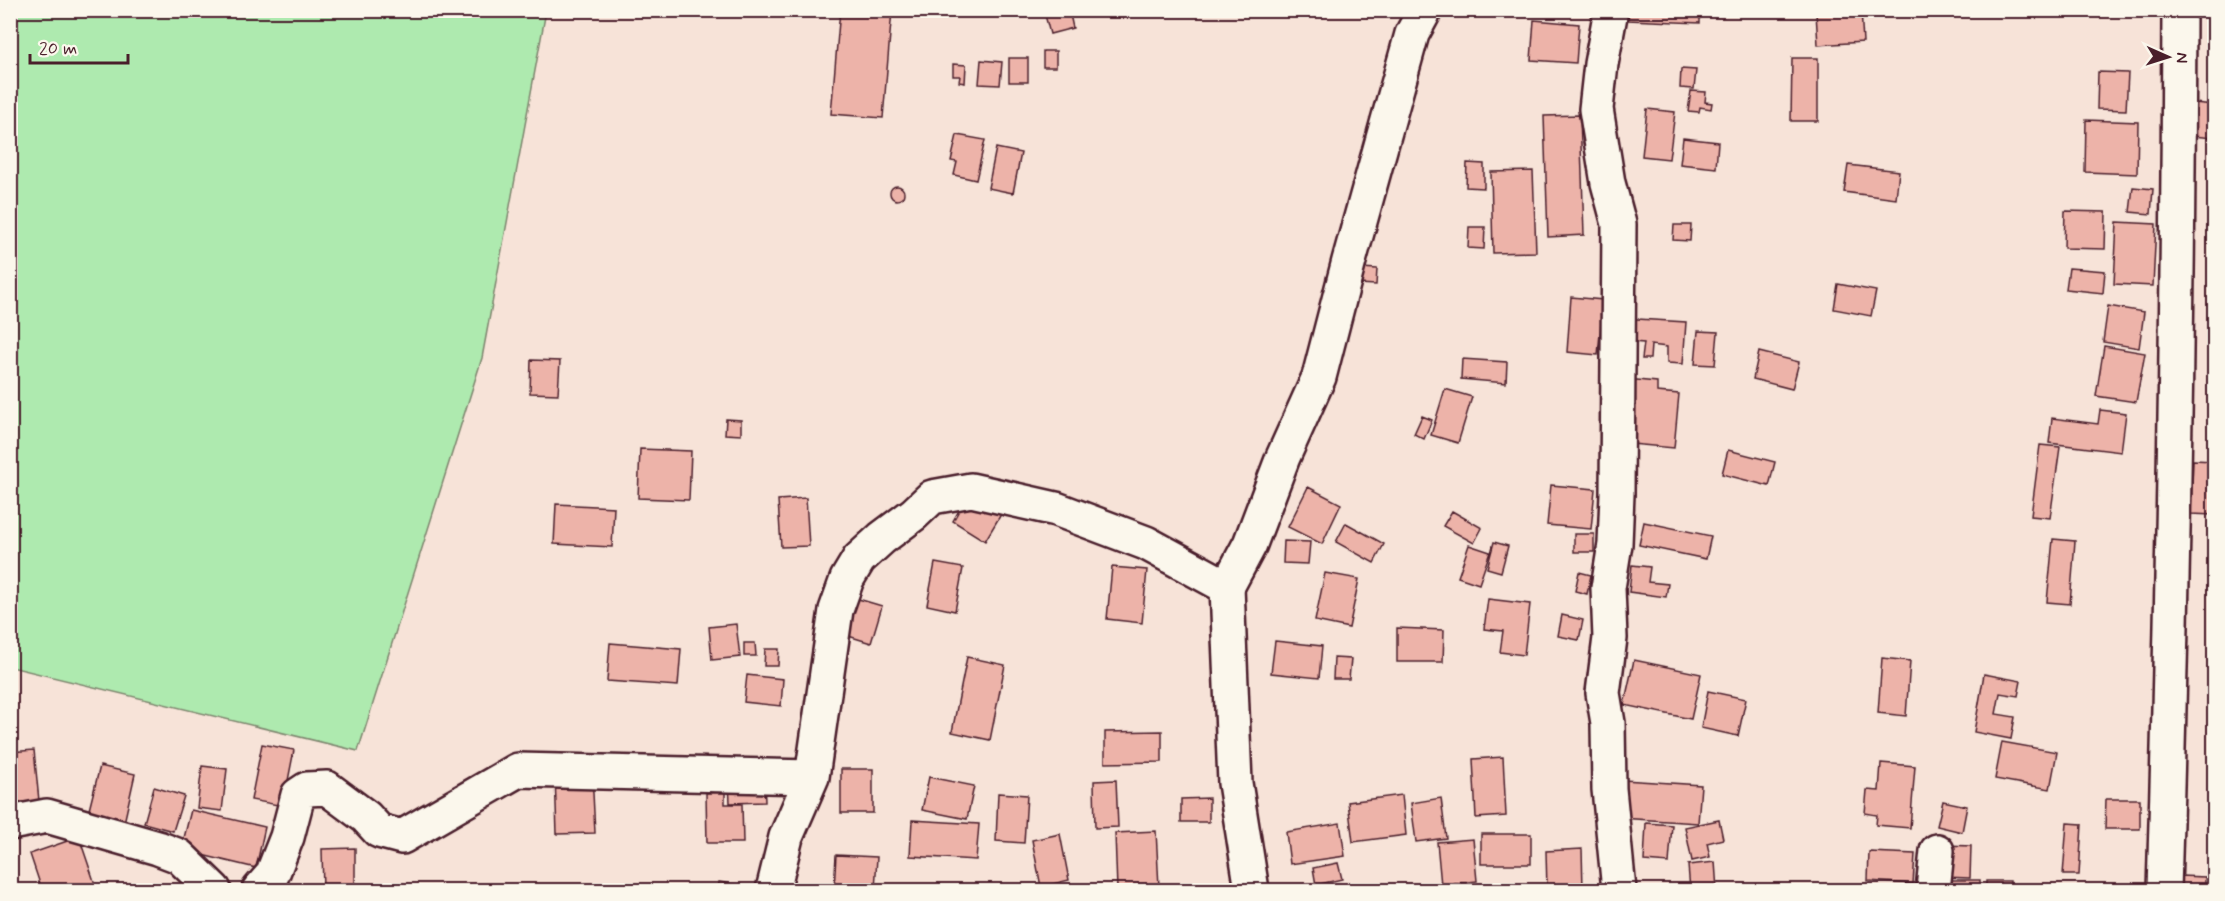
<svg xmlns="http://www.w3.org/2000/svg" width="2225" height="901" font-family="Mynerve,sans-serif">
<style>
.green{fill:#aeeaaf;stroke:#7c846d;stroke-width:1.5}
.building{fill:#edb3a9;stroke:#4a1f2b;stroke-width:1.5}
.lines{fill:none;stroke-linecap:round;stroke-linejoin:round}
.street-casing{stroke:#4a1f2b;stroke-width:38}
.street{stroke:#fbf7ec;stroke-width:33}
</style>
<rect width="100%" height="100%" fill="#f7e3d8"/>
<filter id="ink" filterUnits="userSpaceOnUse"><feTurbulence type="fractalNoise" baseFrequency=".0167" numOctaves="2"/><feDisplacementMap in="SourceGraphic" scale="12" xChannelSelector="R" yChannelSelector="G"/><feConvolveMatrix kernelMatrix="1 2 1 2 8 2 1 2 1" color-interpolation-filters="sRGB"/></filter>
<g filter="url(#ink)">
<path class="green" d="M11 10 546 11 482 358 358 751 11 667Z"/>
<path class="building" d="M840 10H892L883 118 831 114Z
M1069 10 1073 28 1050 34 1044 11Z
M1629 10H1700V23L1628 20Z
M1861 10 1863 42 1818 45 1816 13Z
M1534 20 1579 24 1576 63 1531 60Z
M1043 51H1056V67H1043Z
M1009 58H1028V82H1009Z
M1792 58H1818V121H1791Z
M981 60 1002 62 1000 85 979 84Z
M953 64 966 65 965 83 959 82 960 76H953Z
M1681 69 1696 70 1694 89 1680 88Z
M2098 72 2128 73 2126 110 2097 109Z
M1691 91 1706 92 1705 102 1712 103 1711 109 1700 107 1699 112 1688 111Z
M2184 102 2214 105V138L2181 135Z
M1647 109 1675 112 1669 159 1642 156Z
M1580 115 1584 235 1548 237 1544 116Z
M2086 120 2138 122 2137 174 2085 172Z
M957 135 985 140 976 180 954 175 957 162 951 161Z
M1683 138 1718 142 1716 168 1680 164Z
M996 148 1021 153 1013 193 988 188Z
M1467 163 1484 164V188L1466 187Z
M1848 165 1899 171 1896 199 1844 192Z
M1533 171 1536 252 1493 253 1491 172Z
M890 193a7 7 0 1 1 14 0a7 7 0 1 1-14 0Z
M2133 187 2153 189 2151 214 2130 212Z
M2065 211 2106 212 2105 249 2064 248Z
M2117 222 2156 224 2153 286 2114 284Z
M1674 225H1691L1690 241 1673 240Z
M1469 227H1485L1484 249 1468 248Z
M1361 268 1377 269 1376 285 1359 284Z
M2069 268 2105 271 2103 293 2066 289Z
M1838 284 1876 291 1871 316 1834 309Z
M1571 297 1603 300 1598 355 1567 352Z
M2108 306 2144 312 2139 348 2103 342Z
M1621 318 1686 322 1683 364 1667 363V347L1651 345 1650 359H1642L1644 343 1619 341Z
M1698 331 1718 332 1715 365 1695 364Z
M2104 346 2145 353 2136 402 2096 396Z
M1759 352 1799 362 1792 389 1753 379Z
M1462 359 1507 362 1506 383 1461 379Z
M531 360 560 361 558 394 530 393Z
M1626 379 1657 382V392L1679 394 1674 448 1621 443Z
M1445 389 1472 397 1458 443 1431 435Z
M2100 410 2126 413 2121 452 2049 443 2052 418 2098 424Z
M1422 416 1432 420 1424 439 1414 434Z
M726 419 741 420V435L725 434Z
M2040 445 2060 447 2050 518 2031 516Z
M640 449 691 451 689 500 638 498Z
M1728 450 1775 462 1769 486 1722 474Z
M2193 460 2214 461V515L2191 514Z
M1551 485 1595 489 1591 529 1547 525Z
M1308 487 1341 504 1322 544 1288 527Z
M970 491 1003 511 985 541 953 521Z
M806 498 809 546 781 547 778 500Z
M556 504 614 507 612 547 554 544Z
M1452 511 1482 528 1474 543 1443 526Z
M1644 522 1711 536 1706 559 1639 545Z
M1346 523 1384 544 1374 563 1336 542Z
M1574 534H1594V552H1574Z
M2053 539 2075 541 2070 604 2047 602Z
M1284 541 1310 542 1308 564 1283 563Z
M1494 542 1508 546 1501 572 1487 568Z
M1469 545 1490 552 1479 584 1458 577Z
M935 563 963 568 955 611 927 605Z
M1632 565 1650 567 1648 582 1668 584 1666 597 1629 592Z
M1112 567 1147 570 1142 623 1107 619Z
M1579 572 1591 575 1587 594 1575 591Z
M1325 573 1359 579 1349 628 1315 621Z
M855 598 882 606 871 643 845 635Z
M1488 599 1530 604 1524 655 1500 652 1503 631 1484 629Z
M1562 615 1583 620 1579 640 1558 636Z
M736 624 740 657 712 660 709 627Z
M1397 628 1444 630 1443 662H1397Z
M1275 641 1322 646 1319 678 1271 673Z
M610 643 681 649 678 686 607 681Z
M744 643H755L756 656H744Z
M765 649H779L778 666H764Z
M967 657 1005 665 990 740 952 732Z
M1334 658 1351 659 1349 679H1333Z
M1882 658 1910 661 1906 716 1878 713Z
M1634 660 1701 674 1691 719 1624 705Z
M1984 674 2021 681 2018 696 2000 693 1996 714 2015 717 2011 739 1974 732Z
M747 675 783 679 781 706 744 702Z
M1708 691 1746 699 1738 736 1701 728Z
M1162 731V762L1105 763V732Z
M2002 742 2057 752 2050 789 1995 779Z
M262 744 294 750 283 806 251 800Z
M34 750 39 801 10 803V752Z
M1503 757 1506 816 1476 818 1473 759Z
M1881 763 1915 766 1910 828 1876 825 1877 815 1865 813 1867 790 1879 791Z
M100 766 135 774 124 823 88 814Z
M202 766 227 769 222 811 197 808Z
M841 769H873V813H841Z
M592 773 595 833 557 834 555 774Z
M929 777 974 786 967 819 922 810Z
M764 779 765 802 730 803 729 780Z
M1116 780 1118 827 1095 828 1094 781Z
M1623 780 1701 785 1698 823 1620 818Z
M154 787 184 796 173 831 144 823Z
M725 792V804H742L743 843H707L706 793Z
M998 793 1027 795 1024 843 996 841Z
M1402 795 1406 835 1353 842 1348 802Z
M1209 798V822H1181V799Z
M1441 798 1446 838 1416 842 1411 803Z
M2106 799H2140V829H2105Z
M1943 801 1967 806 1962 832 1937 826Z
M191 810 265 827 256 868 181 850Z
M912 820 979 824 976 860 910 856Z
M1719 820 1723 839 1707 843 1710 857 1692 861 1685 827Z
M1340 823 1345 856 1290 864 1286 832Z
M1646 823 1672 825 1669 863 1644 861Z
M2067 823 2082 824 2079 875H2063Z
M1156 831 1159 887 1117 889 1115 833Z
M1060 834 1069 880 1041 887 1032 840Z
M1481 834H1531V864H1481Z
M79 837 97 890H42L30 854Z
M1473 839 1477 881 1441 885 1437 842Z
M1945 845 1971 846 1970 878 1943 877Z
M355 848V890H323L322 849Z
M1582 849 1583 890H1547L1546 851Z
M1869 852 1915 854 1913 884 1868 881Z
M836 855 877 857 875 890H834Z
M1715 862 1717 890H1690L1688 865Z
M1338 863 1342 879 1316 885 1313 868Z
M2180 876 2205 877V890H2180Z
M1937 880H1980V890H1937Z
M1986 881H2010V890H1986Z
M719 882 758 888 757 890H718Z
M1437 883 1438 890H1394L1393 888Z"/>
<g class="lines">
<g class="street-casing">
<path id="street" d="M1611 10 1601 64 1596 109 1608 183 1619 224 1617 494 1615 544 1608 588 1610 638 1603 693 1608 723 1609 789 1619 890
M10 823 47 816 158 848 179 856 214 890
M259 890 272 875 287 837 298 795 307 789 327 788 366 817 379 831 402 837 518 770 812 777
M773 890 786 837 812 777 836 610 847 579 859 559 882 538 914 514 932 497 971 490 1056 509 1146 543 1227 587
M1252 890 1235 783 1227 587 1250 544 1283 457 1319 377 1349 261 1412 34 1425 10
M1933 890 1937 851
M2164 890C2173 597 2178 304 2179 10"/>
</g>
<use href="#street" class="street"/>
</g>
</g>
<rect width="2225" height="901" fill="none" stroke="#fbf7ec" stroke-width="36"/>
<rect x="18" y="18" width="2189" height="865" fill="none" stroke="#4a1f2b" stroke-width="2" filter="url(#ink)"/>
<g transform="translate(2168 57) rotate(93)" stroke="#fbf7ec" stroke-width="4.5" paint-order="stroke">
<path d="M0-4.5L10 22L0 15L-10 22Z" fill="#4a1f2b"/>
<text y="-9" font-size="16" font-weight="bold" text-anchor="middle" fill="#4a1f2b">N</text>
</g>
<path d="M30 54v9h98v-9" fill="none" stroke="#4a1f2b" stroke-width="3"/>
<text x="39" y="54" font-size="18" fill="#4a1f2b" stroke="#fbf7ec" stroke-width="4.5" paint-order="stroke">20 m</text>
</svg>
